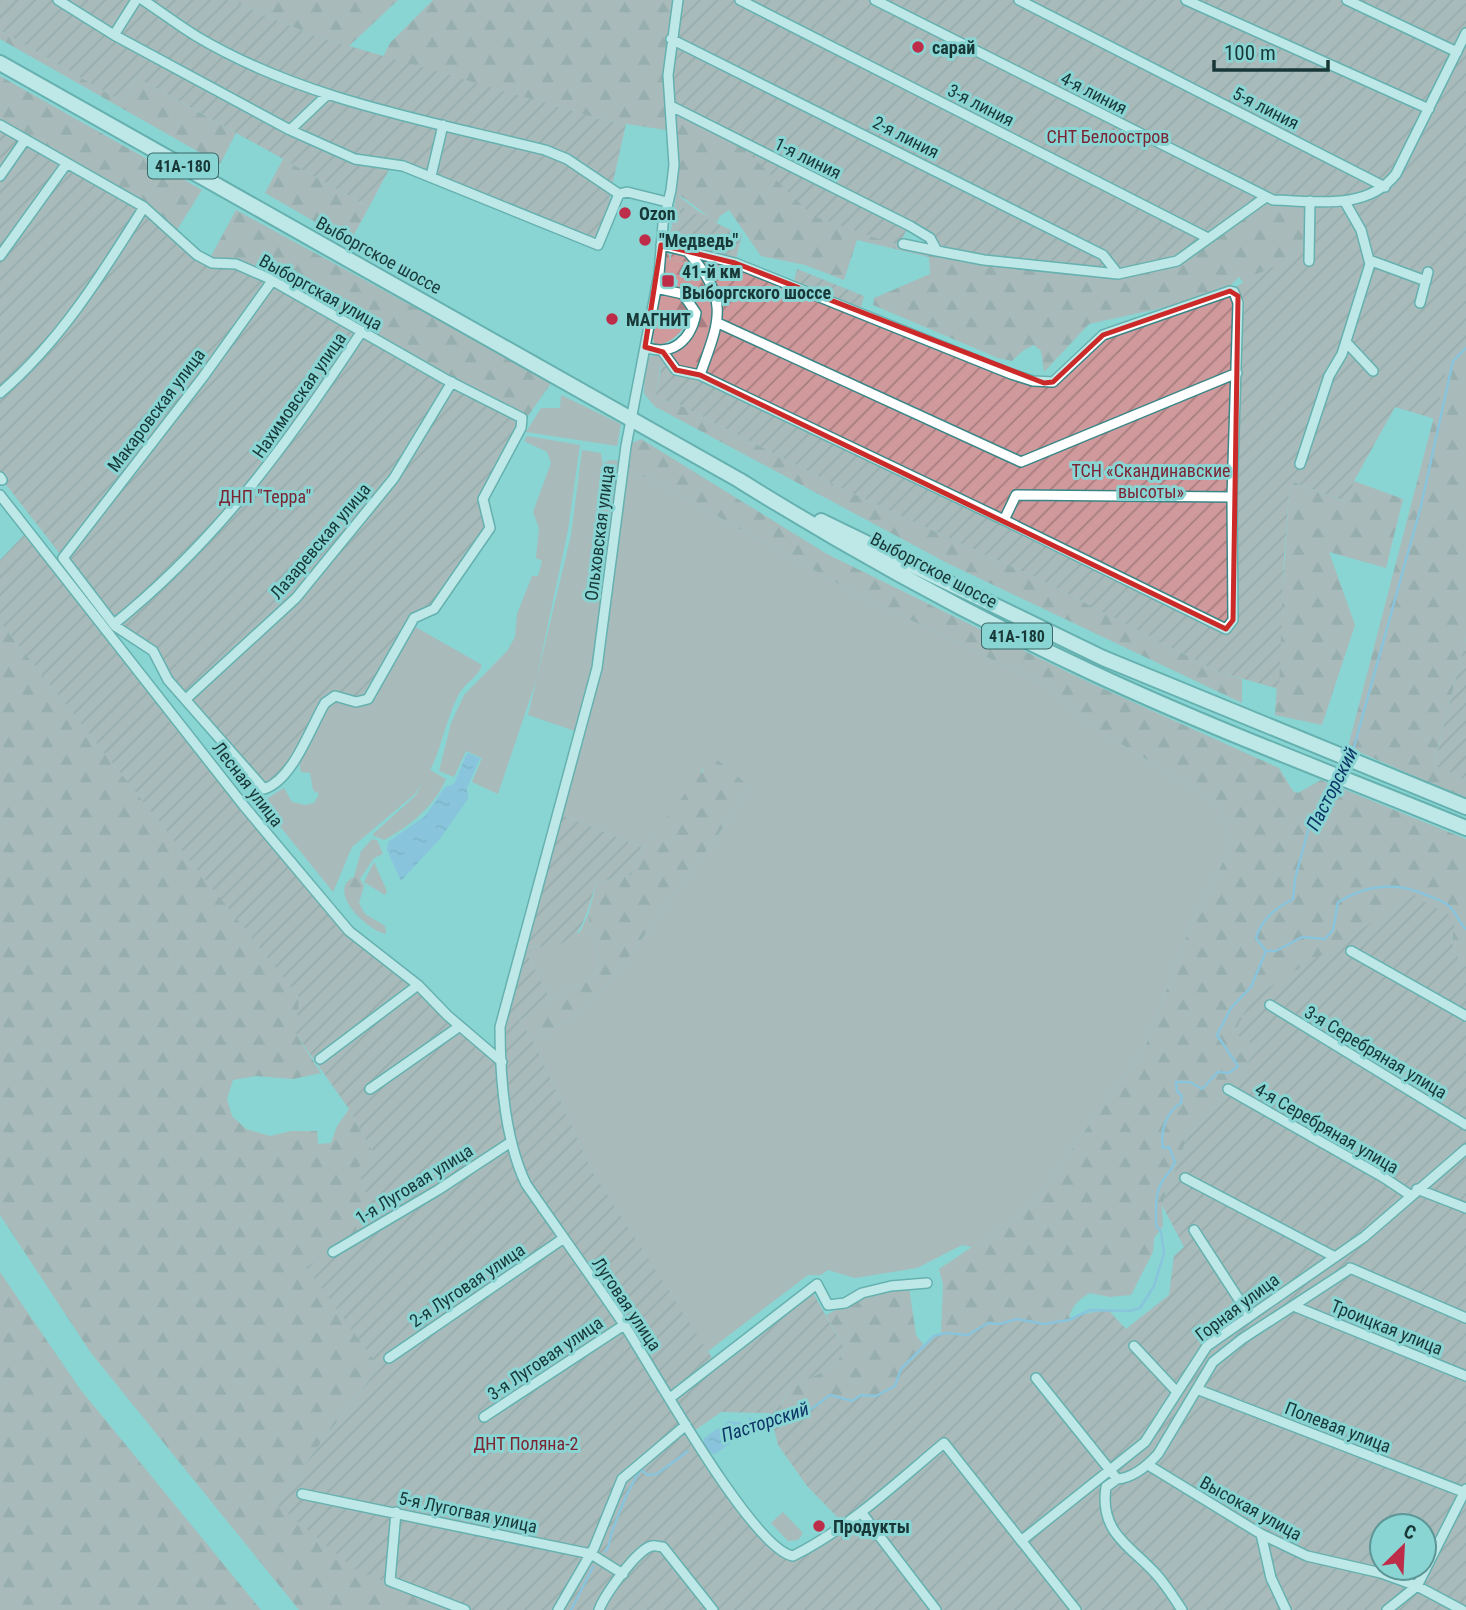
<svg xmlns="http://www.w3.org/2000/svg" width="1466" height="1610" font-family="'Roboto Condensed',sans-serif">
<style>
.green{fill:#d0999c}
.forest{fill:url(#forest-firs)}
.garden{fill:url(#garden-furrows);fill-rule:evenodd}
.water{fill:url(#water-ripples)}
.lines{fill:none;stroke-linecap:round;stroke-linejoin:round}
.stream{stroke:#87b0e5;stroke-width:2.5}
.street-casing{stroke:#398686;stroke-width:12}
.primary-casing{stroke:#398686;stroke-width:18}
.street{stroke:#fff;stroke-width:9}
.primary{stroke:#fff;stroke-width:14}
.marked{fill:none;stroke:#cc2929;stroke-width:5;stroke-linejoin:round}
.poi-dot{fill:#bd2d49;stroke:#89d5d4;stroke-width:2.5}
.labels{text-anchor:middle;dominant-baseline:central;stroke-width:6;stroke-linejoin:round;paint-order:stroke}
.shield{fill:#89d5d4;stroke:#3a6767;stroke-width:2}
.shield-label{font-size:16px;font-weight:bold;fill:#183838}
.poi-label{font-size:18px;font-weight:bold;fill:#183838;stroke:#89d5d4;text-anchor:start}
.street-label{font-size:18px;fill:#183838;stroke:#89d5d4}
.park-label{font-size:18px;fill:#7b2533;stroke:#89d5d4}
.water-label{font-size:19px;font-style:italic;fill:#0d3666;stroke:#89d5d4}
</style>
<defs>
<pattern id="forest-firs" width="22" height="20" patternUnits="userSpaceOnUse" patternTransform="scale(1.75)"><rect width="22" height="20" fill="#d0999c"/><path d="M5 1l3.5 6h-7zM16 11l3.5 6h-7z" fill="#a87e80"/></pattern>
<pattern id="garden-furrows" width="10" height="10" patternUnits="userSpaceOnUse" patternTransform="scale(1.75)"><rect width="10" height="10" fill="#d0999c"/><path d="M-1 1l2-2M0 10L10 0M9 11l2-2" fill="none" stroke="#a87e80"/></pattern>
<pattern id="water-ripples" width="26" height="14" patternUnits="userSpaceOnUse" patternTransform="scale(1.75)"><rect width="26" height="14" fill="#87b0e5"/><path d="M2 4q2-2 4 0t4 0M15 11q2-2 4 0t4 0" fill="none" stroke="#6d90bb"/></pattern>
</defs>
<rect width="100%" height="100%" fill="#89d5d4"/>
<path class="green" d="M676 194 698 211 714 219 716 224 681 207 675 239H670Z
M668 354 669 362 660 368 654 406 644 393 645 361 648 357Z
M561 395 621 424 617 446 526 432 541 408H560Z
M527 436 580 445 568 530 536 681 498 794 472 782 482 758 466 751 454 777 439 771 451 723 464 695 507 651 515 637 517 614 532 576H538L542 561 536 558 539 528 533 512 551 463 547 452 524 441Z
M582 450 601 453 607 486 623 471 651 479 855 593 1049 687 1090 725 1221 805 1230 848 1190 927 1146 1045 1029 1209 972 1247 962 1245 917 1268 855 1278 828 1270 821 1275H808L707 1352 592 1171 533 1040 574 1016 611 981 720 832 749 786 738 778 702 769 699 779 643 848 557 813 578 732 528 715 571 535Z
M412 625 482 665C478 678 463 684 458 696 446 719 441 750 430 770L446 779C435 806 409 827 384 840L372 835 416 795 422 783 415 794 352 847 333 892 266 809 268 798 284 788 292 802 305 805 314 803 319 794 313 790 310 773 301 772 299 760 325 703Z
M374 862 387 891 385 895 364 882Z
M588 915 600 962 591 980 550 999 525 950 528 946 538 947 580 932Z
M783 1512 803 1533 798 1540 788 1541 771 1523Z"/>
<path class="forest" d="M228 0H398L349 46 315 36Z
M433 0H678L733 138 890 243 929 250 1265 198 1309 201V229L1291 260 1243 282 1239 277 1229 287 1194 301 1089 324 1044 372 1041 351 1034 345 1024 350 1012 361 998 358 873 305 874 298 930 274 929 257 857 240 844 280 805 265 761 256 729 210 720 216 716 224 714 219C699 212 688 197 672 193L673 131 606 121 383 57 390 43Z
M0 30 122 102 136 77 236 133 220 164 0 39Z
M0 76 202 190 175 233 0 125Z
M283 159 369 207 350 242 265 193Z
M236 210 552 382 523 423 210 258Z
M664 252 669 254 670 262 695 261 719 303 700 374 676 370 668 354 678 349 699 313 677 290 678 280 668 277 664 287 661 285Z
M660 292 682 295 690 311C686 330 674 342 655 346L653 338Z
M1466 343V638L1434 764 1466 780V799L1348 747 1449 359Z
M655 398 676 403 847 491 1039 579 1219 672 1242 679V703L947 563 654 406Z
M641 439 827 554 1082 679 1279 768 1293 791 1298 793 1321 780 1466 839V967C1451 952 1449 939 1457 919L1258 1047 1236 1081 1187 1138 1162 1205 1163 1226 1154 1238 1153 1252 1131 1295 1110 1297 1090 1293C1078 1300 1071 1306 1069 1320L1044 1324 1017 1319 1000 1324 988 1323 968 1335 941 1333 943 1284 939 1269 1029 1209 1146 1045 1190 927 1230 848 1221 805 1090 725 1049 687 855 593 651 479 623 471 620 493 607 495 604 491 608 484 604 463 609 460 624 461 626 446Z
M1354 481 1403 499 1386 568 1329 552 1355 625 1322 725 1275 715 1289 493 1294 482 1346 502Z
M0 622 300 997 296 1034 321 1073 293 1079 256 1076 233 1080 227 1099 232 1116 246 1129 270 1136 291 1131H317L318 1144 331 1143 337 1126 349 1109 376 1157 378 1225 307 1267 379 1367 275 1503 390 1581 465 1610H299L91 1353 0 1215Z
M712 759 719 761 749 786 720 832 611 981 574 1016 533 1040 519 1021 550 999 591 980 600 962 588 915 597 882 631 875 643 848Z
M372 839 377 840 383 854 374 858 360 879 364 886 359 903 365 914 385 926 386 934C368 931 325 891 354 877L361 851Z
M0 1272 80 1389 261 1610H0Z
M909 1287 916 1335 923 1344 895 1386 876 1396H860L852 1401 830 1395 810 1410 784 1416 781 1405 791 1387 833 1367 845 1350 826 1315 866 1295Z"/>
<path class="garden" d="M0 0H228L315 36 606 121 626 124 610 195 609 219 598 245 392 164 369 207 136 77 122 102 0 30Z
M678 0H1466V343L1449 359 1435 419 1395 407 1354 481 1347 502 1294 482 1289 493 1284 559 1279 689 1219 672 1039 579 847 491 676 403 655 398 661 368 669 362 676 370 700 373 719 303 695 261 670 262 681 207 742 235 735 263 793 286 797 269 864 296 860 311 1011 374 1053 382 1103 335 1230 291 1254 275 1291 260 1309 229V201L1265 198 1177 261 1117 274 945 253 930 238 909 226 899 244 890 243 813 216 733 138 672 108 668 75Z
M0 125 139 204 207 258 236 264 522 418 483 499 490 528 434 609 416 616 368 699 342 698 325 703 296 759 264 789 187 700 158 659 117 627 0 477Z
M28 531 331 911 481 1044 501 1049 500 1030 557 813 643 848 631 875 597 882C581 925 584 951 527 946L525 950 550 999 519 1021 533 1040 592 1171 716 1364 812 1291 845 1350 833 1367 791 1387 781 1404 784 1416 810 1410 830 1395 852 1401 860 1396H876L895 1386C896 1371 928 1335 943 1333 951 1332 961 1337 969 1334 976 1332 981 1325 988 1323 996 1322 1006 1321 1015 1320 1025 1319 1036 1325 1046 1324 1069 1321 1086 1310 1109 1311L1126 1329 1169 1295 1174 1256 1184 1247 1162 1205 1187 1138 1236 1081 1258 1047 1234 1033 1252 998 1414 896 1457 919C1449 939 1451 952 1466 967V1610H465L359 1572 275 1503 379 1367 306 1267 378 1225 357 1168 376 1157 349 1109 296 1034 299 997 0 622V560ZM721 1412 770 1413 778 1445 807 1486 843 1523 793 1556 754 1522 691 1433ZM1382 1526H1424V1568H1382Z
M1466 638V780L1434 765Z"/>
<path class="water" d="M467 753 480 758 467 788 468 799 439 840 401 881 387 850 388 842 425 816 445 787 454 784Z
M749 1417 760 1423 715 1454 709 1453 703 1444 704 1438 729 1421 748 1423Z"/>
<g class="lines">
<path class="stream" d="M1352 754 1421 506 1453 361 1466 348
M1266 951H1276L1302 937 1325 939 1333 930 1338 902C1366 885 1396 881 1426 895 1434 898 1445 901 1450 907 1457 914 1459 923 1466 929
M758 1423 810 1410 830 1395 852 1401 861 1395 876 1396 895 1386 901 1369 934 1336 946 1333 968 1335 988 1323 1000 1324 1017 1319 1044 1324 1069 1320 1090 1310 1130 1311 1140 1308 1154 1286 1164 1253 1161 1232 1156 1225C1156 1212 1155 1197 1160 1186 1163 1177 1171 1172 1175 1162L1169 1147 1163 1148C1160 1131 1166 1112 1181 1103L1182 1096 1177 1091 1176 1082H1190L1202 1089 1218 1072 1229 1073 1238 1066 1217 1035 1231 1008 1251 987 1266 951 1256 938C1262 918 1276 908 1293 899L1295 879 1310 823 1338 781
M605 1552C611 1545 609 1540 612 1532 619 1512 629 1486 641 1470L648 1475 657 1474 688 1451
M571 1610 593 1567"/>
<g class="street-casing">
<path id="street" d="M58 0 114 35 290 130 355 159 403 166 598 245 619 194
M143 0C161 12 178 25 196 36 301 99 428 121 545 150L567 159 619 194 627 192 667 202
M678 0 668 75 674 165 671 190 663 224 659 274 626 446 597 668 500 1027C500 1078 504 1138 526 1184 558 1230 591 1276 623 1323 651 1365 752 1549 793 1556 849 1528 896 1483 944 1443L1076 1610
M740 0 1208 238
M875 0 1273 200C1315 201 1367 211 1396 174L1466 33
M1019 0 1385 187
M1186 0 1429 109
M1347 0 1457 52
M114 35 136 0
M671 39 1103 255 1118 274
M671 106 910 226 930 238 937 251 984 260 1118 274 1177 261 1266 197
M0 125 144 207 197 255 212 263 236 264 268 278 445 379 522 418 521 428 483 499 490 528 434 609 414 618 368 699 356 702 335 696 325 703C310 728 293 780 264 789L168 680 153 651 115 626 63 558 203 377 272 281
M290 130 328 94
M0 176 25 140
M431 176 443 125
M903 244 937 251
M661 245 735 263 1011 374 1033 381 1053 382 1103 335 1230 291 1234 292 1238 303 1232 497 1233 620 1226 629 1004 520 700 375 676 370 663 352
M688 252C731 301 719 321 700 375
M0 256 67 163
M1369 260 1426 281
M1309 261 1310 201
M1420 303 1428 272
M718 323 1021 462 1237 373
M1346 342 1373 371
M645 347C673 357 691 340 696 313L683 294 656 288
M0 393C60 342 102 274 144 207
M1300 464 1329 376 1342 354 1370 264 1361 230 1345 202
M0 477 2 480
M0 495 244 806 349 931 418 985 447 1015 502 1062
M1004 520 1016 495 1232 497
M114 624C218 540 289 442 362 331
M186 699 296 598 394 478 452 382
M1351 951 1466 1016
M1270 1005 1466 1125
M320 1059 418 985
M370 1089 460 1026
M1228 1089 1383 1177 1410 1195
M1185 1178 1335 1257
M1417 1189 1466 1208
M1194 1230 1249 1315
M333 1252 438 1190 511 1142
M1350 1268 1466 1318
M1296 1307 1466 1376
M1134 1346 1177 1392
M389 1358 564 1238
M1036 1378 1117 1479C1133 1478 1148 1465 1158 1454L1213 1362 1242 1339 1348 1270
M1199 1390 1466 1493
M670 1398 817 1284 828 1305 845 1303 862 1293 891 1286 927 1283
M484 1417 624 1325
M1148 1465 1261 1534 1307 1556 1381 1573 1417 1586 1462 1610
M1117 1479 1106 1487C1099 1533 1131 1546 1156 1574 1166 1585 1174 1598 1182 1610
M302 1494 591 1554 623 1574
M396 1512 390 1581 465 1610
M861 1512 936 1610
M1261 1534 1271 1578 1286 1610
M1021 1541 1145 1442 1207 1346 1364 1237 1466 1149
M558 1610 594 1548 622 1479 686 1425
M599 1610C604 1596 637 1549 652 1546 654 1545 660 1547 663 1547L713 1610
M1387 1610 1417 1586 1466 1489"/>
</g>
<g class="primary-casing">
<path id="primary" d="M0 63 739 480C853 551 971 616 1093 673 1215 730 1342 777 1466 828
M821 521 1103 658 1466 807"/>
</g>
<use href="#street" class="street"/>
<use href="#primary" class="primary"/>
</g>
<path d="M0 0H1466V1610H0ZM661 245 735 263 1044 383 1053 382 1103 335 1230 291 1238 296 1233 620 1226 629 700 375 676 370 663 352 645 347Z" fill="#89d5d4" fill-opacity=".55" fill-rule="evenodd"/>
<path class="marked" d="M661 245 735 263 1044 383 1053 382 1103 335 1230 291 1238 296 1233 620 1226 629 700 375 676 370 663 352 645 347Z"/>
<g class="poi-dot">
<circle cx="918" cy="47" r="7"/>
<circle cx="625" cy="213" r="7"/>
<circle cx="645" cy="240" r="7"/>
<rect x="661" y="274" width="14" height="14" rx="3.5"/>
<circle cx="612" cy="319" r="7"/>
<circle cx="819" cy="1526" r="7"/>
</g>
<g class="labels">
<g class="shield">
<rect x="148" y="153.5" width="70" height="25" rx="5"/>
<rect x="982" y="623.5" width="70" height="25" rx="5"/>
</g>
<g class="shield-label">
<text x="183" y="166">41А-180</text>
<text x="1017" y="636">41А-180</text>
</g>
<g class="poi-label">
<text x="932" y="47">сарай</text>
<text x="639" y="213">Ozon</text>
<text x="659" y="240">"Медведь"</text>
<text x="682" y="271">41-й км<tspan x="682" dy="21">Выборгского шоссе</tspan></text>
<text x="626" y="319">МАГНИТ</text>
<text x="833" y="1526">Продукты</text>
</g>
<g class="street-label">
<text transform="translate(1094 93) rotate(27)">4-я линия</text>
<text transform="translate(981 105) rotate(27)">3-я линия</text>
<text transform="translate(1266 108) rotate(27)">5-я линия</text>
<text transform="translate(906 137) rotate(27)">2-я линия</text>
<text transform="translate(808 158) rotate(26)">1-я линия</text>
<text transform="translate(379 255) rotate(29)">Выборгское шоссе</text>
<text transform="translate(321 292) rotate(29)">Выборгская улица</text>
<text transform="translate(299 395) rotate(-55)">Нахимовская улица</text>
<text transform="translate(156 410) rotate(-53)">Макаровская улица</text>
<text transform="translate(599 533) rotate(-83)">Ольховская улица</text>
<text transform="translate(320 541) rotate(-50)">Лазаревская улица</text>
<text transform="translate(934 570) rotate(28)">Выборгское шоссе</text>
<text transform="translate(248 784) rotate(52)">Лесная улица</text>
<text transform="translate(1376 1052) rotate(31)">3-я Серебряная улица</text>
<text transform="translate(1327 1128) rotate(30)">4-я Серебряная улица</text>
<text transform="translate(414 1184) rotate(-32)">1-я Луговая улица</text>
<text transform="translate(467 1285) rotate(-34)">2-я Луговая улица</text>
<text transform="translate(627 1304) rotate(56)">Луговая улица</text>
<text transform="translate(1237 1307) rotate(-37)">Горная улица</text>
<text transform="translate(1387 1327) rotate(22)">Троицкая улица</text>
<text transform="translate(545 1358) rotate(-34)">3-я Луговая улица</text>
<text transform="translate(1338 1427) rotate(21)">Полевая улица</text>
<text transform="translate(1251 1508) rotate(29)">Высокая улица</text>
<text transform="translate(468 1512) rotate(12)">5-я Лугогвая улица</text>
</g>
<g class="park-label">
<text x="1108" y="136">СНТ Белоостров</text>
<text x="1151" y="470">ТСН «Скандинавские<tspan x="1151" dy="21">высоты»</tspan></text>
<text x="265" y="496">ДНП "Терра"</text>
<text x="526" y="1443">ДНТ Поляна-2</text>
</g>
<g class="water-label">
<text transform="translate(1332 789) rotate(-63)">Пасторский</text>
<text transform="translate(765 1422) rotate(-18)">Пасторский</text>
</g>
</g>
<g transform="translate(1403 1547) rotate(24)"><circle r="33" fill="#89d5d4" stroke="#5c9696" stroke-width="2"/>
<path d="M0-5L12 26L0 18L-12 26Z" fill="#bd2d49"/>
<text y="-10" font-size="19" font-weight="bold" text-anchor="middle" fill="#183838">С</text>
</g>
<path d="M1214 60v10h114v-10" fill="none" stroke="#183838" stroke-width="3.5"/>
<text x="1224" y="60" font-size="21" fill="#183838" stroke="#89d5d4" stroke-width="5" paint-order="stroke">100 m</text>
</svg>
